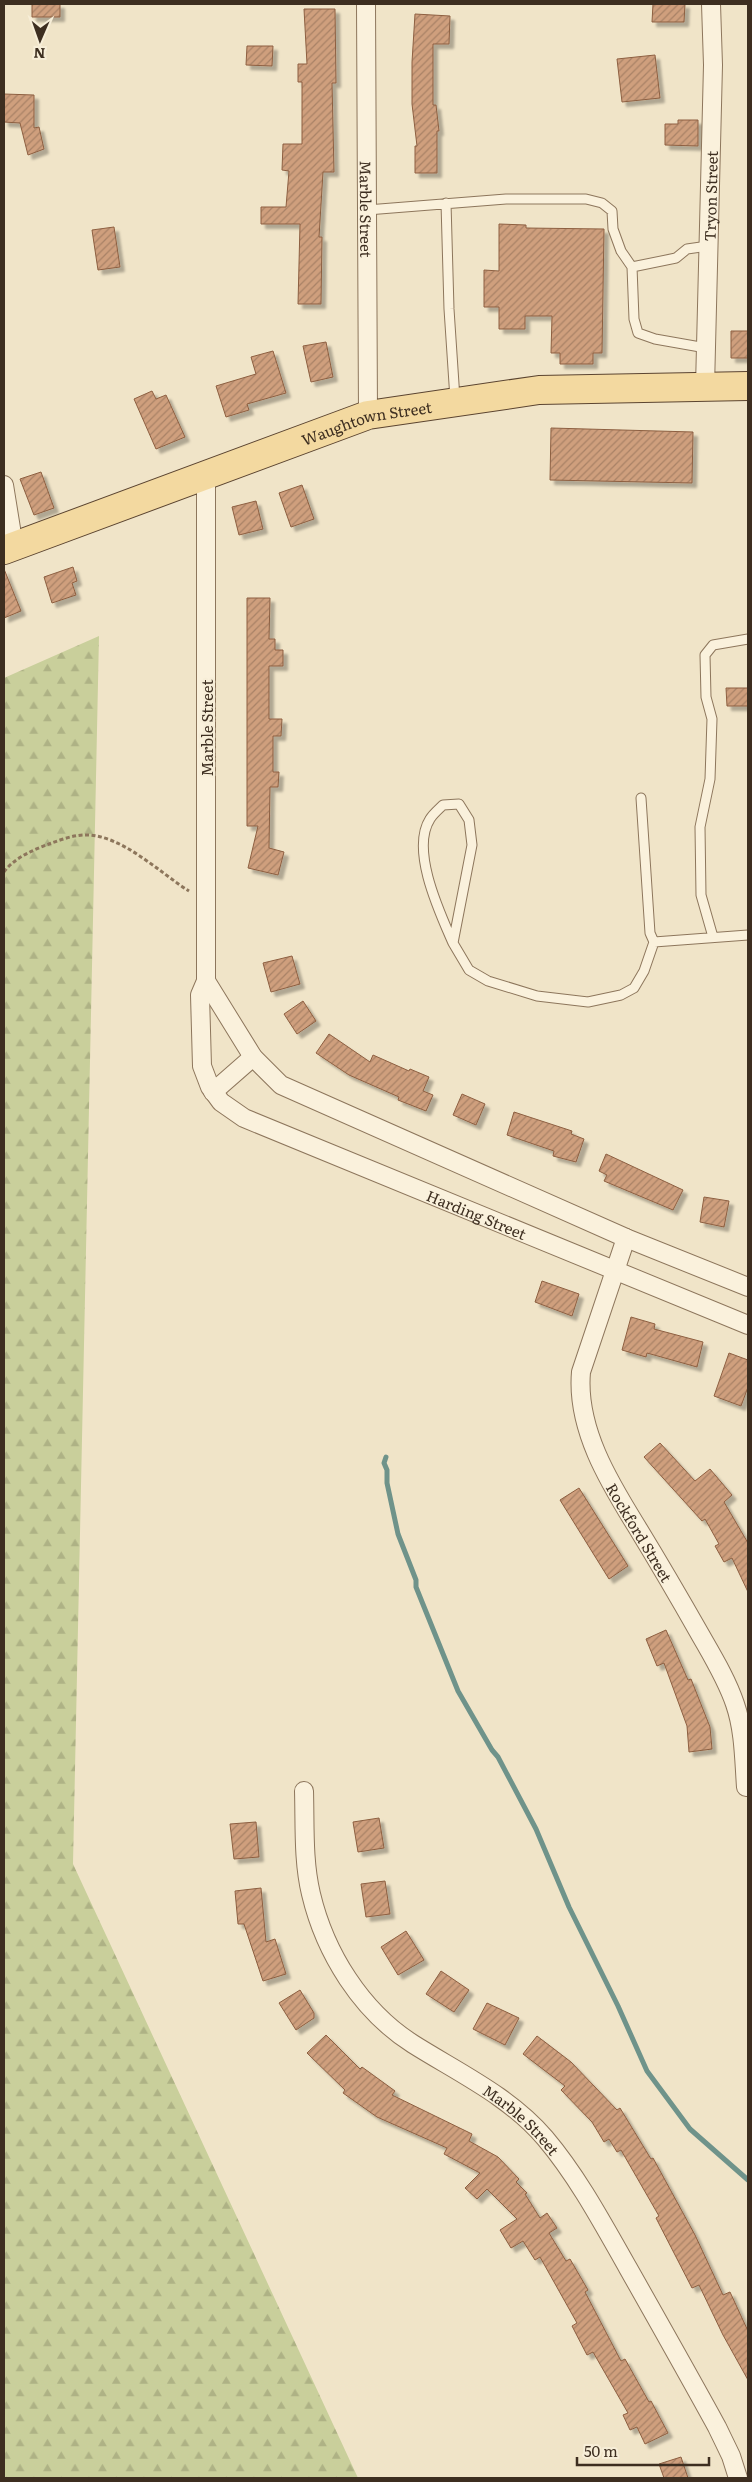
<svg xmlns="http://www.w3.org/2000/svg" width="752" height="2482" font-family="Literata,serif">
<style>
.forest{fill:url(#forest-firs)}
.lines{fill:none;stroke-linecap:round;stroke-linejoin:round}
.stream{stroke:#6f938a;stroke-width:5}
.building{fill:url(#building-hatch);stroke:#8d5f41;filter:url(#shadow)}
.service-casing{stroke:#8d765c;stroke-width:11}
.minor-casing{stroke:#8d765c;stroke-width:20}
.primary-casing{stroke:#5b4430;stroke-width:30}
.path{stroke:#8d765c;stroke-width:3;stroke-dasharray:4 2.5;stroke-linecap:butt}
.service{stroke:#faf1dc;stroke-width:9}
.minor{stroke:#faf1dc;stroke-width:18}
.primary{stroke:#f3d9a0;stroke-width:28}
.labels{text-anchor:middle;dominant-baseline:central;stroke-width:4.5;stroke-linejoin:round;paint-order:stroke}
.street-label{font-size:15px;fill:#3d2e20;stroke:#f7eed8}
</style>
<defs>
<pattern id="forest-firs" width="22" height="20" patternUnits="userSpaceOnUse" patternTransform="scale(1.25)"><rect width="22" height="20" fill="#c9cf9b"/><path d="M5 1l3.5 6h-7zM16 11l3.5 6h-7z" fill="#aeb285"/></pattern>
<pattern id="building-hatch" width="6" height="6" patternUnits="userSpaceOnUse" patternTransform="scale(1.25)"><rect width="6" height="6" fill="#cf9f7d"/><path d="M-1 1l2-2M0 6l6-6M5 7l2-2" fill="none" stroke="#a98266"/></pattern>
<filter id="shadow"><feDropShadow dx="4.5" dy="4.5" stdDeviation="1" flood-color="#0004"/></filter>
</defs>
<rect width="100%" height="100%" fill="#f0e4c8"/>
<path class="forest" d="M99 636 73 1864 358 2478H4V678Z"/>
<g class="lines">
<path class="stream" d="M386 1457 384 1463 387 1470V1483L398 1534 416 1580V1587L458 1691 492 1750 498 1757 536 1829 569 1907 618 2006 647 2071 690 2129 748 2180"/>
</g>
<path class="building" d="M32 4H60V17H32Z
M653 4H685L684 22H652Z
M304 9H335L336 83H332L334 172H323L319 237H322L321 304H298L300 224H261V207H286L289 171 282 170 283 144H302V82H298V64H307Z
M415 14 450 16 449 44H433V105H436L439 131H437V173H415V146H417L412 104V62Z
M247 46H273L272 66 246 65Z
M655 55 660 98 622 102 617 59Z
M4 94 34 95V128L39 127 44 149 28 155 20 123 4 122Z
M678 120H698V146L665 145V124H678Z
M499 224 526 225V228L604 229 602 353H593V364H560V353H551L552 316H525V329H499V307H484V270L499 271Z
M114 227 120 267 98 270 92 230Z
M731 331H748V358H731Z
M326 342 333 377 311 382 303 346Z
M273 351 286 393 247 404 249 410 226 417 216 386 256 374 251 357Z
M152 391 156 399 166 395 185 437 156 449 134 399Z
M551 428 693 432 692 483 550 480Z
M41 472 54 508 34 515 20 479Z
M302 485 314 519 291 527 279 493Z
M256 501 263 529 239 535 232 507Z
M73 567 77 581 72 583 76 595 52 603 44 577Z
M4 569 21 611 4 618Z
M247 598H270L269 639H275V650H283V666H269V719H282L281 736H273V772H279L278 787H270L269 848 284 852 278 875 248 868 258 826H247Z
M726 688H748V706H727Z
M292 956 300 984 271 992 263 963Z
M303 1001 316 1021 297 1034 284 1014Z
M329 1034 370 1062 373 1055 409 1071 410 1069 429 1077 423 1091 433 1095 426 1111 398 1100 399 1097 349 1075 316 1053Z
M462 1094 485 1104 476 1125 453 1115Z
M514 1112 572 1131 571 1134 584 1139 576 1162 553 1156 554 1151 507 1135Z
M606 1154 683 1190 673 1210 604 1181 607 1175 599 1171Z
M704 1197 729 1201 724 1227 700 1222Z
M542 1281 579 1294 572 1316 535 1302Z
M631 1317 655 1324 654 1329 703 1342 697 1367 647 1353 646 1357 622 1350Z
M729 1353 748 1360V1387L741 1406 714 1396Z
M660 1443 695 1481 710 1469 732 1495 724 1502 748 1543V1592L732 1558 724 1562 715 1546 719 1544 705 1519 702 1521 644 1457Z
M579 1488 628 1566 609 1579 560 1500Z
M666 1630 688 1680 691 1679 710 1727 712 1749 689 1752 687 1726 664 1663 657 1666 646 1639Z
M379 1818 384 1848 358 1852 353 1822Z
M256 1822 259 1857 234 1859 230 1824Z
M385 1881 390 1914 366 1917 361 1884Z
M261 1888 266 1942 275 1939 286 1974 263 1981 244 1924H238L235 1891Z
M406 1931 424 1960 398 1975 381 1947Z
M441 1971 469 1990 454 2012 426 1994Z
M300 1990 314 2013V2018L296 2030 279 2003Z
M487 2003 519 2018 505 2045 473 2029Z
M326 2035 360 2069 362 2067 395 2091 392 2095 472 2134 469 2141 498 2157 519 2179 516 2182 527 2193 525 2194 540 2218 547 2213 557 2228 549 2233 566 2261 570 2259 588 2290 585 2292 621 2361 625 2359 649 2402 651 2401 668 2433 645 2444 637 2427 630 2430 623 2415 628 2413 593 2352 587 2355 572 2326 577 2323 540 2257 535 2260 523 2241 511 2248 500 2230 517 2219 487 2189 477 2199 465 2188 480 2173 444 2154 447 2148 377 2117 343 2093 345 2090 307 2053Z
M537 2036 571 2062 617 2110 620 2108 651 2159 653 2158 695 2235 723 2295 730 2292 748 2331V2380L723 2335 699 2285 692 2288 656 2218 659 2216 621 2150 617 2152 609 2139 604 2142 592 2122 561 2090 565 2086 523 2054Z
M681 2457 688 2478H664L659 2464Z"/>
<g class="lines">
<g class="service-casing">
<path id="service" d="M446 203 449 309 455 399
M367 210 506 199H586L602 203 612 211 613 229 621 251 632 267 634 319 638 333 655 339 706 348
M632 267 676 258 687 249 708 246
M641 798 650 933 654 942 748 935
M713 937 701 895 700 827 710 779 712 719 706 697 705 655 713 645 748 639
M453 943C440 913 410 850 430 819 433 814 439 809 443 805L459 804 469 820 472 845 453 943 469 970 488 981 537 996 588 1002 621 995 634 988 644 971 654 942"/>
</g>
<g class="minor-casing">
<g id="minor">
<path id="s1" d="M366 4 368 415"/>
<path id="s2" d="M705 387 713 65 711 4"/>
<path id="s3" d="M206 476V981L200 995 202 1066 210 1087 221 1102 244 1118 748 1325"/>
<path d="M4 485 14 547"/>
<path d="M206 981 253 1057 281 1085 626 1238 748 1287"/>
<path d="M213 1092 253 1057"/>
<path id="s4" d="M626 1238 581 1372C576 1428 609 1482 637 1527 659 1563 680 1599 701 1636 713 1657 727 1680 735 1704 744 1730 744 1759 746 1787H748"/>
<path id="s5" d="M304 1791C305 1825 303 1861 311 1894 325 1953 361 2011 413 2044 459 2073 509 2096 545 2138 578 2177 603 2224 628 2268 658 2321 688 2374 717 2427L731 2456 738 2478"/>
</g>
</g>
<g class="primary-casing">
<g id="primary">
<path id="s6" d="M4 550 368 415 539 390 748 386"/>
</g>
</g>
<path class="path" d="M4 872C14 858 33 850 49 844 60 840 73 835 85 835 121 834 160 873 189 891"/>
<use href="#service" class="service"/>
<use href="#minor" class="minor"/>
<use href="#primary" class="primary"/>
</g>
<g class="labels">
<g class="street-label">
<text stroke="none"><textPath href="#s2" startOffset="191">Tryon Street</textPath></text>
<text stroke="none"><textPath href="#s1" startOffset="205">Marble Street</textPath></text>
<text stroke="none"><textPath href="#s6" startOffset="385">Waughtown Street</textPath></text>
<text transform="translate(206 728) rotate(-90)">Marble Street</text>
<text stroke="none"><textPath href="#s3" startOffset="912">Harding Street</textPath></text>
<text stroke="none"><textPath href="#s4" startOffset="315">Rockford Street</textPath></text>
<text stroke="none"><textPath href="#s5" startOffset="422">Marble Street</textPath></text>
</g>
</g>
<rect width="752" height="2482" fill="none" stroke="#3d2e20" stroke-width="10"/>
<g transform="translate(40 40) rotate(182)" stroke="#f7eed8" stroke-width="4" paint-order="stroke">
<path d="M0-4L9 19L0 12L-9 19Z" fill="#3d2e20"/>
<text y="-8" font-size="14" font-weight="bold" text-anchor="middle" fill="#3d2e20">N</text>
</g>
<path d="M577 2457v8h132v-8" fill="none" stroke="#3d2e20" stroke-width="2.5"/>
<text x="584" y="2457" font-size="15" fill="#3d2e20" stroke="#f7eed8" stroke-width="4" paint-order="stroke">50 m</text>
</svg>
